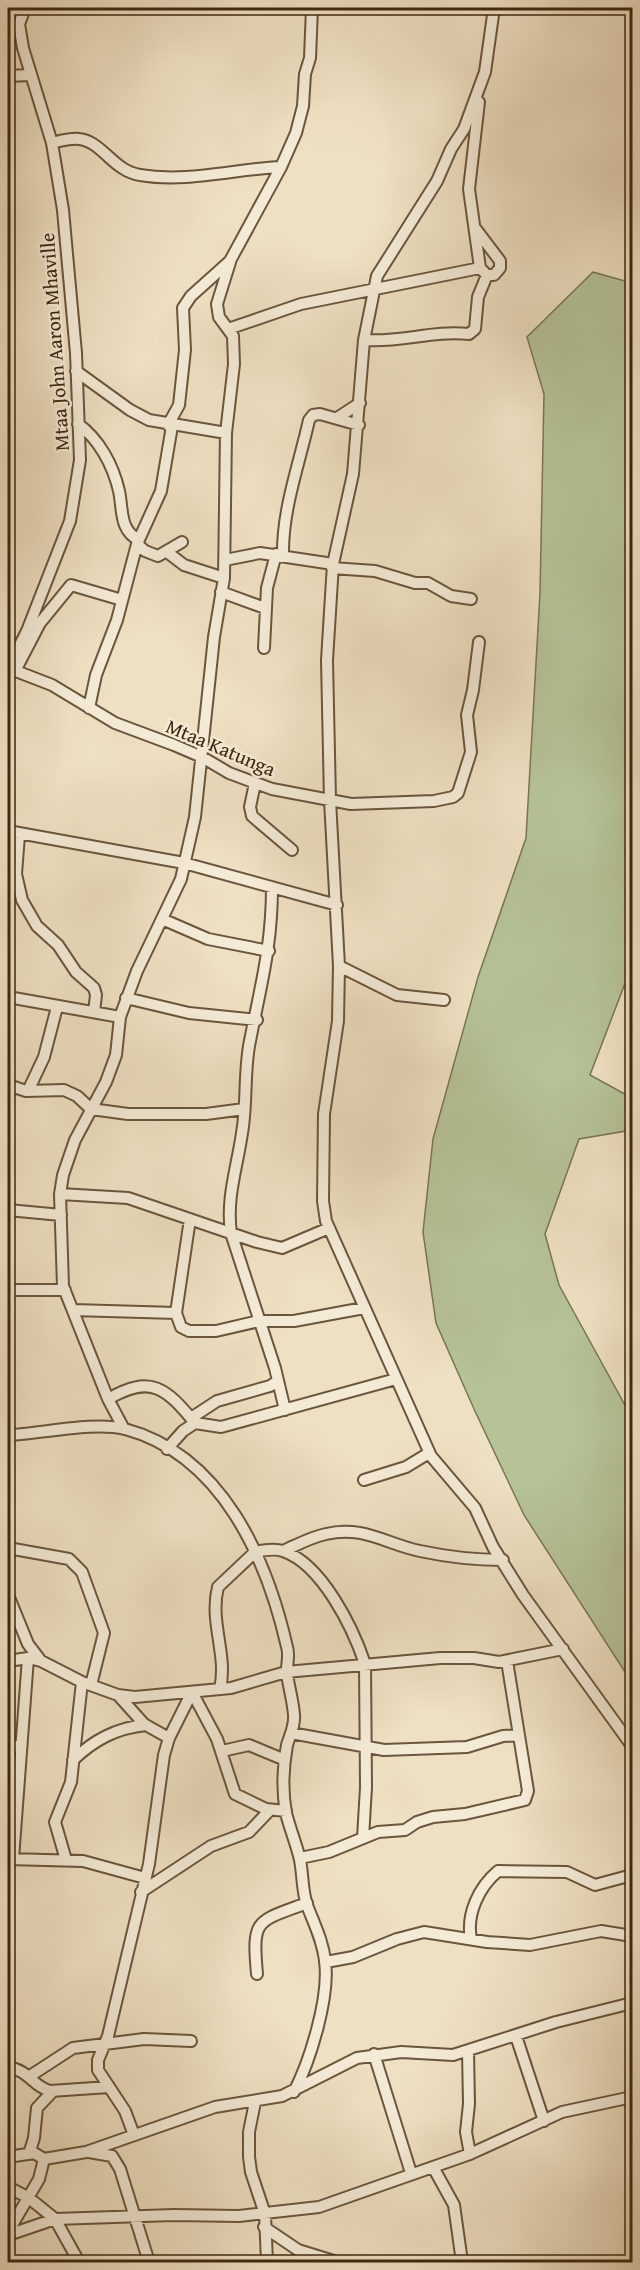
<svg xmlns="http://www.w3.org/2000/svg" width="640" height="2270" font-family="'Gentium Book Plus',serif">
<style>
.green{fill:#b5c397;stroke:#7a7553;stroke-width:1.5}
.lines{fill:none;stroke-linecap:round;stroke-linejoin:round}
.minor-casing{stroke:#6b553c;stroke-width:14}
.minor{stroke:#f4ebd7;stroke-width:10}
.labels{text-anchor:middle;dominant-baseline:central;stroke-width:5;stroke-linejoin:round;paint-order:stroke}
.street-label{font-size:20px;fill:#3f270f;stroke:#f4ebd7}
</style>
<rect width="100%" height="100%" fill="#eee0c2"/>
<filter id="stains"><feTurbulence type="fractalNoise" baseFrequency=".00333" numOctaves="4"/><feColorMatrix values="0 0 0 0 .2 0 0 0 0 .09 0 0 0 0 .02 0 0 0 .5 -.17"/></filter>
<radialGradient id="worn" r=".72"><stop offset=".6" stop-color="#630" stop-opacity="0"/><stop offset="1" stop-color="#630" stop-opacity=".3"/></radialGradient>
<path class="green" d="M593 272 632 283V965L590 1075 632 1098V1130L579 1139 545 1234 559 1285 626 1407 632 1406V1683L524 1515 474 1409 436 1323 423 1232 433 1139 478 977 526 838 540 593 544 394 527 337Z"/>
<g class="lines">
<g class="minor-casing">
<path id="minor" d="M494 8 485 72 464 129 451 149 437 181 377 276 364 340 353 474 333 564 327 660 330 800 339 966 338 1021 324 1114 323 1201 326 1221 431 1456 475 1508 493 1547 523 1595 632 1746
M8 76 30 75
M52 143C60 141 70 138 79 139 102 141 113 171 140 175 187 183 234 169 281 167
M475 228 500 261V268L494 275H487L480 268 469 189 479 102
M228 329 301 304 480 268
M364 340C401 343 432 330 469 334L475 329 478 297 487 275
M76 371 130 410 149 420 226 433
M337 418 360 403
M78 424C99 439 113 465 119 491 123 509 119 530 139 540
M168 425 179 405 185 350 183 308 191 296 230 261
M137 544 145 551 158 556 182 542
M167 552 184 565 224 578
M283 556C282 510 299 465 309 420L313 415 320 414 359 425
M225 560 260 553 333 564
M332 568 375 571 415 583H428L451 596 471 599
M221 592 265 608
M264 648 267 588 276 554
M8 668 52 685 115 723 174 745 202 757 229 773 272 789 351 804 434 801 453 797 458 793 471 752 467 715 473 690 479 642
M8 669 27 631 70 521 80 460 76 353 63 210 52 143 23 48 19 24 25 8
M15 671 40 623 71 585 122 600
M89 708 96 675 117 620 137 544 161 491 172 426
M255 783 250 807 252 816 292 850
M8 831 184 863 337 905
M19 835 16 874 22 900 37 926 58 945 76 972 94 988 96 995 94 1012
M272 887C272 948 260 988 249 1046 244 1075 247 1105 242 1133 237 1168 226 1198 231 1233L275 1368 285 1410
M162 919 208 939 269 951
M339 966 397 995 444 1000
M8 997 120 1017
M126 998 189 1013 257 1020
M8 1085 26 1091 64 1090 77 1096 91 1109 128 1114H206L244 1109
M28 1091 44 1057 57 1007
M60 1194 128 1198 257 1242 282 1248 329 1228
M8 1210 61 1215
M190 1219 176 1313 181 1327 189 1331H216L259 1321H294L364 1308
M8 1290H65
M73 1310 176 1313
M108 1399C151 1374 166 1388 195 1423
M191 1418 217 1401 270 1386 278 1381
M124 1429 108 1399 63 1286 60 1194 63 1175 75 1140 106 1082 116 1055 120 1017 137 971 181 879 195 817 214 637 224 578 226 433 234 364 233 336 219 317 217 304 231 259 281 167 296 133 303 106 305 74 310 58 312 8
M8 1435C41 1434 93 1421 125 1429 222 1455 267 1559 287 1647 290 1656 286 1666 287 1674 289 1688 293 1701 294 1715 295 1726 290 1735 287 1745 283 1767 282 1791 286 1813 290 1829 297 1846 300 1860 303 1875 302 1891 307 1905 314 1924 323 1941 325 1961 330 1997 310 2061 294 2092
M167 1449 183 1431 195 1423 221 1427 396 1379
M364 1480 406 1467 429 1453
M8 1548 69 1559 82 1572 104 1633 91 1685
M283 1551C297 1545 311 1537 326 1534 363 1525 386 1544 420 1551 448 1557 475 1560 503 1560
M8 1595 28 1644 41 1661
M8 1661 28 1658 41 1661 82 1682 118 1695 135 1697 231 1688 286 1672 440 1658H474L499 1662 563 1649
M220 1689C228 1655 209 1622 218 1587L255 1552C264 1550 274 1548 283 1551 322 1564 353 1628 365 1664L366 1787 363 1838
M192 1692 217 1739 235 1794 266 1809 286 1811
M118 1695 144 1724 169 1738
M291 1733 384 1750 467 1747 503 1736 518 1735
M8 1746H21
M222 1751 249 1745 285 1760
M73 1760C94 1740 116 1728 146 1725
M300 1858 329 1852 378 1832 405 1830 417 1822 433 1817 465 1814 525 1800 528 1791 507 1661
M8 1859 83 1861 145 1878
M13 1859 28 1658
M66 1860 55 1822 71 1782 82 1682
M141 1892 211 1846 249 1832 270 1810
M471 1939C466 1914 479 1887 498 1871L567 1872 595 1885 632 1875
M326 1962 353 1957 397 1939 424 1932 487 1942 530 1945 601 1931 632 1936
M257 1974C252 1918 256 1922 307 1903
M516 2036 544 2121
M468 2051 469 2104 466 2132 470 2154
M374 2054 411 2173
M8 2067C30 2071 32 2086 50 2091L109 2087
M30 2076 73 2048 144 2039 191 2041
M255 2102 249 2132V2157L251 2172 265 2214 267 2262
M134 2135 125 2111 98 2070V2060L108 2036 149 1864 164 1755 169 1738 192 1692
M89 2152 112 2156 120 2169 149 2262
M29 2154 34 2138 37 2108 53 2091
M8 2157 34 2153 44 2159 86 2152 215 2107 282 2096 357 2058 401 2052 453 2055 556 2022 632 2003
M433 2167 454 2205 462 2262
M8 2187 29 2198 55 2219 79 2262
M264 2227 298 2250 337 2262
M8 2232 39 2179 44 2159
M8 2235 55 2219 174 2215 239 2216 319 2207 470 2154 562 2112 632 2097"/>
</g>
<use href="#minor" class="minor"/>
</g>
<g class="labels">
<g class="street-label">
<text transform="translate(54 342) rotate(-94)">Mtaa John Aaron Mhaville</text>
<text transform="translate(221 747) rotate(23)">Mtaa Katunga</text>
</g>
</g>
<rect width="640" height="2270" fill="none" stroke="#eee0c2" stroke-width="30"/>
<rect x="9" y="9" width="622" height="2252" fill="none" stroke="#3f270f" stroke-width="3"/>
<rect x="15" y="15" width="610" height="2240" fill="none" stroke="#3f270f" stroke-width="1.5"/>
<rect width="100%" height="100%" filter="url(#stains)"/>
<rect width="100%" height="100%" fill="url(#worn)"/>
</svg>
